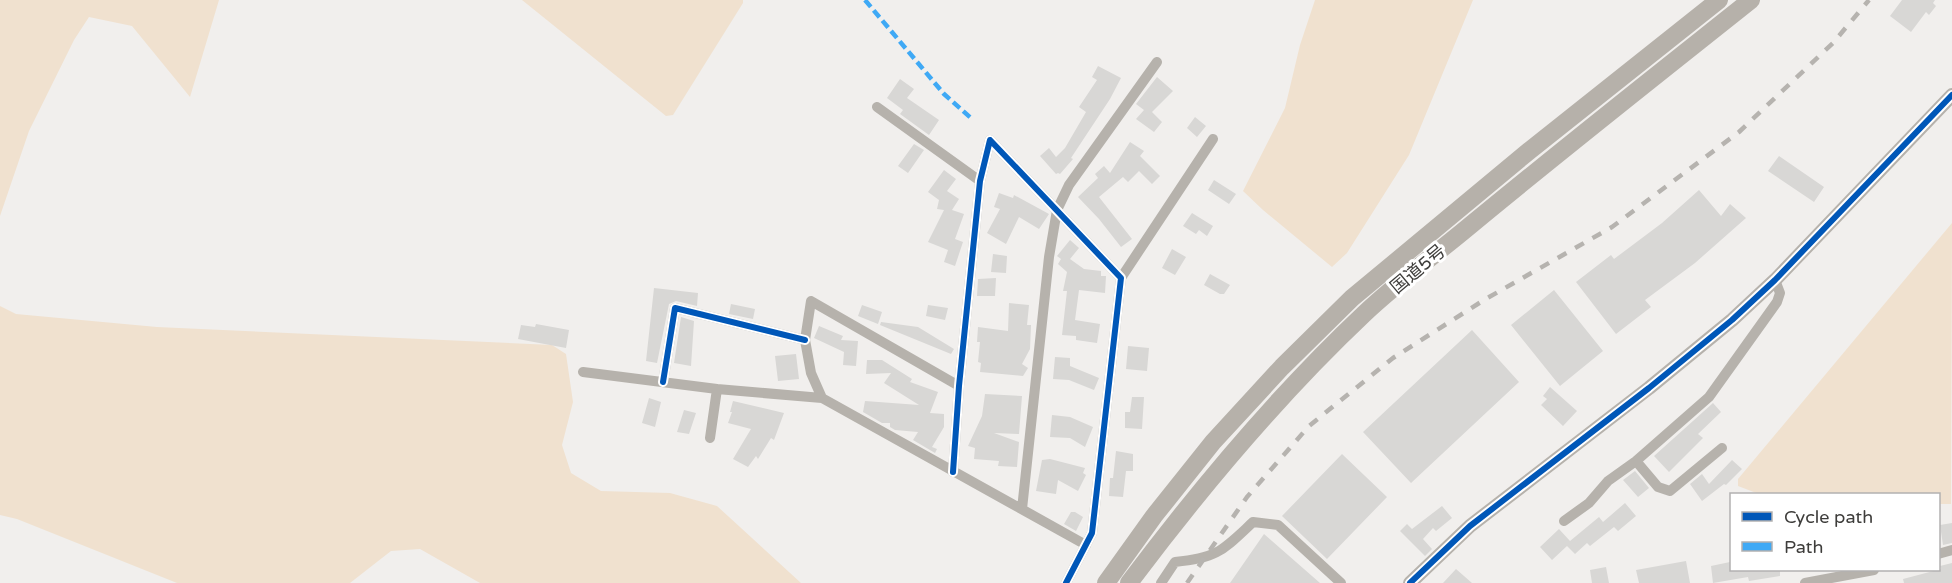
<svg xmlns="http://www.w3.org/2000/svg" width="1952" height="583" font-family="'Varela Round','Noto Sans JP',sans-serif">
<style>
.green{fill:#f0e1cf}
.building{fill:#d8d7d5}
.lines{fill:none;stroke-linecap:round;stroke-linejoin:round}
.minor{stroke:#b6b2ac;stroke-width:10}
.tertiary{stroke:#b6b2ac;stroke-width:14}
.trunk{stroke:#b6b1aa;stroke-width:18}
.rail{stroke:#b6b3af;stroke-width:4.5;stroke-dasharray:10 10;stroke-linecap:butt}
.quiet{stroke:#3fa9f5;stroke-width:4.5;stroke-dasharray:9 4.5;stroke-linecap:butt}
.cycleway-casing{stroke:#fff;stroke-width:10}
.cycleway{stroke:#0057b8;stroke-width:6}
.labels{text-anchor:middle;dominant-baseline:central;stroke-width:6;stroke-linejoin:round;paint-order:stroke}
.street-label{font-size:18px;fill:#3e3d3b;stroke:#fff}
</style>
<rect width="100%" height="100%" fill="#f1efed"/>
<path class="green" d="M0 0H219L190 97 132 26 89 17 74 40 29 131 0 216Z
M522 0H743V3L673 115 666 116Z
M1315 0H1473L1409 155 1347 253 1332 267 1263 210 1243 191 1285 108 1300 45Z
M1952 223 1951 504H1939L1938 494H1759L1738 486V479Z
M0 306 16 314 157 327 552 345 566 354 573 402 562 445 571 473 601 491 670 493 717 506 801 583H480L420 549 391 551 350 583H177L17 519 0 515Z"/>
<path class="building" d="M1902 0H1935L1933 3 1936 6 1929 15 1926 12 1911 32 1890 16Z
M1098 66 1121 78 1110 99 1071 158 1073 159 1060 174 1058 173 1056 174 1040 156 1049 148 1056 157 1065 148 1086 112 1079 107 1097 80 1092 77Z
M1157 77 1173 91 1152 112 1162 122 1154 132 1136 119 1144 110 1136 104Z
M900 79 914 89 907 98 939 120 929 135 900 114 903 110 887 98Z
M1195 117 1206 126 1197 137 1187 128Z
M1130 142 1144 151 1140 156 1160 176 1152 184 1139 171 1128 182 1123 177 1099 197 1132 239 1121 247 1099 219 1078 197 1098 178 1095 174 1104 166 1110 173Z
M914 144 924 150 908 173 898 166Z
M1779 156 1824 187 1814 202 1768 171Z
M944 170 956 179 947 191 959 199 952 210 964 214 955 239 963 242 955 266 944 262 948 250 928 242 944 210 937 209 939 200 928 192Z
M1214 180 1236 194 1229 204 1208 190Z
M1699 190 1721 216 1730 204 1746 218 1695 263 1645 300 1651 307 1616 334 1576 282 1611 255 1614 259 1662 223Z
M999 193 1013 198 1014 195 1049 214 1039 229 1019 217 1006 244 987 233 1000 209 994 207Z
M1192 213 1213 226 1207 236 1199 230 1196 234 1183 226Z
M1070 240 1079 248 1070 259 1084 269 1101 271V276H1106L1105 293 1079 290 1075 320 1100 324 1097 343 1076 340V336L1062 335 1067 291H1063L1067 272 1058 264 1061 259 1057 256Z
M1172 249 1186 257 1175 275 1162 268Z
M993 254 1007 256 1006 273 991 272Z
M1210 274 1230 285 1224 294H1220L1204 285Z
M996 278 995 296H977L978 279Z
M654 288 698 293 697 306 676 301 669 304 657 363 646 361Z
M1554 290 1603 351 1560 386 1511 325Z
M1009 303 1029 305 1027 325H1031L1030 349 1022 364 1028 368 1023 376 980 372 981 363 978 362 980 342H977L978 327 1008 331Z
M731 304 755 309 753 319 729 314Z
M862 305 882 312 878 324 858 316Z
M928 305 948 308 945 320 926 316Z
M681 317 694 321 691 366 674 363Z
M881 322 918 327 954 349 951 354 880 325Z
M536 324 569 330 566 348 518 339 521 325 535 327Z
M819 326 843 336 841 340 858 341 856 366 843 365 844 352 814 338Z
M1472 330 1519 382 1411 483 1363 432Z
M1128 346 1149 348 1147 371 1126 369Z
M796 354 799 379 778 381 775 356Z
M1055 357 1070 358V366L1099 378 1094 390 1069 380 1053 379Z
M867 360H882L912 379 910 382 938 392 930 413 944 414V427L932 447 937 449 935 453 913 440 918 432 895 430 890 427V423H882L863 412 865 401 919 405 884 383 891 373 866 374Z
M1550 387 1577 411 1563 426 1541 405 1547 399 1543 396Z
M985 394 1022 396 1019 434 994 433 1019 442 1017 467 998 466 999 461 974 459 975 448 968 446 982 416Z
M1132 397H1144L1142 429 1125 428V412H1130Z
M649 398 661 402 655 427 642 423Z
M733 401 784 413 774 440 771 438 758 459 756 456 748 467 733 459 751 429 728 423 732 412H730Z
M1713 403 1721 412 1698 434 1703 438 1669 472 1654 456Z
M684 410 696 413 689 434 677 432Z
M1052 415 1070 417 1093 427 1085 447 1070 438 1050 437Z
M1116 451 1133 454V471H1126L1123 497 1109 496 1110 478H1113Z
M1342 454 1387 497 1327 559 1282 516Z
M1050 459 1085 468 1083 473 1086 475 1078 491 1058 480 1056 494 1036 491 1042 460Z
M1732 460 1742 469 1726 485 1724 484 1702 501 1690 484 1702 474 1709 484Z
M1635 471 1649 488 1638 497 1623 480Z
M1625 503 1636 516 1618 531 1614 527 1590 546 1587 543 1575 554 1567 546 1552 560 1540 547 1559 529 1570 541 1599 517 1603 522Z
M1442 506 1452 518 1436 531 1433 528 1423 539 1432 549 1425 556 1400 531 1407 524 1412 529Z
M1071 512H1075L1083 517 1076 531 1064 524Z
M1952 523V543L1943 545 1940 525Z
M1264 534 1320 583H1230Z
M1686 561 1690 583H1639L1636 570Z
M1730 562 1731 570H1780V576L1749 581 1748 577 1713 583 1711 566Z
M1952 563V583H1904L1903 579 1941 569 1940 566Z
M1606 567 1609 583H1592L1590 570Z
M1456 569 1472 583H1443Z"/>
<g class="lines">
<path class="minor" d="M877 107 980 181
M1121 278 1213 139
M583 372 717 389 822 398 1086 545
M663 382 675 308 805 340
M822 398 811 373 805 340 811 301 959 386
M710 438 717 389
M1636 461 1658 487 1670 491 1722 448
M953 472 959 386 980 181 990 140 1121 278 1092 533 1066 583
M1022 509 1049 257 1057 210 1069 185 1157 62
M1564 521 1589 503 1608 481 1636 461 1709 397 1777 302 1780 293 1775 280
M1938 554 1952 550
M1161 583 1175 562C1218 558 1223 550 1253 522L1278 525 1341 583
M1805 583 1874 570"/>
<path class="tertiary" d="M1410 583 1470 526 1649 388 1732 320 1775 280 1952 95"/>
<path class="trunk" d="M1106 583 1154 516 1213 442 1282 367 1352 298 1529 151 1719 0
M1129 583C1201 487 1277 396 1364 314 1398 282 1436 254 1472 224 1564 148 1658 74 1751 0"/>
<path class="rail" d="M1187 583 1247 497 1309 426 1393 358 1484 300 1612 227 1739 132 1833 43 1869 0"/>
<path class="quiet" d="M865 0 944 94 971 118"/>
<g class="cycleway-casing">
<path id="cycleway" d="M663 382 675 308 805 340
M953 472 959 386 980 181 990 140 1121 278 1092 533 1066 583
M1410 583 1470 526 1649 388 1732 320 1775 280 1952 95"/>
</g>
<use href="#cycleway" class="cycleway"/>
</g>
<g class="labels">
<g class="street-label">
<text transform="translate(1418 269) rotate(-40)">国道5号</text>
</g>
</g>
<rect x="1730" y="493" width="210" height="78" fill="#ffffff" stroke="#b2b1b1" stroke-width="1.5"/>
<rect x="1742" y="512" width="30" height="9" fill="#0057b8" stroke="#b2b1b1" stroke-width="1.5"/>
<text x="1784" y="523" font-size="18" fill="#3e3d3b">Cycle path</text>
<rect x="1742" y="542" width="30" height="9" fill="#3fa9f5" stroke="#b2b1b1" stroke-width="1.5"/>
<text x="1784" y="553" font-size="18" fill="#3e3d3b">Path</text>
</svg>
